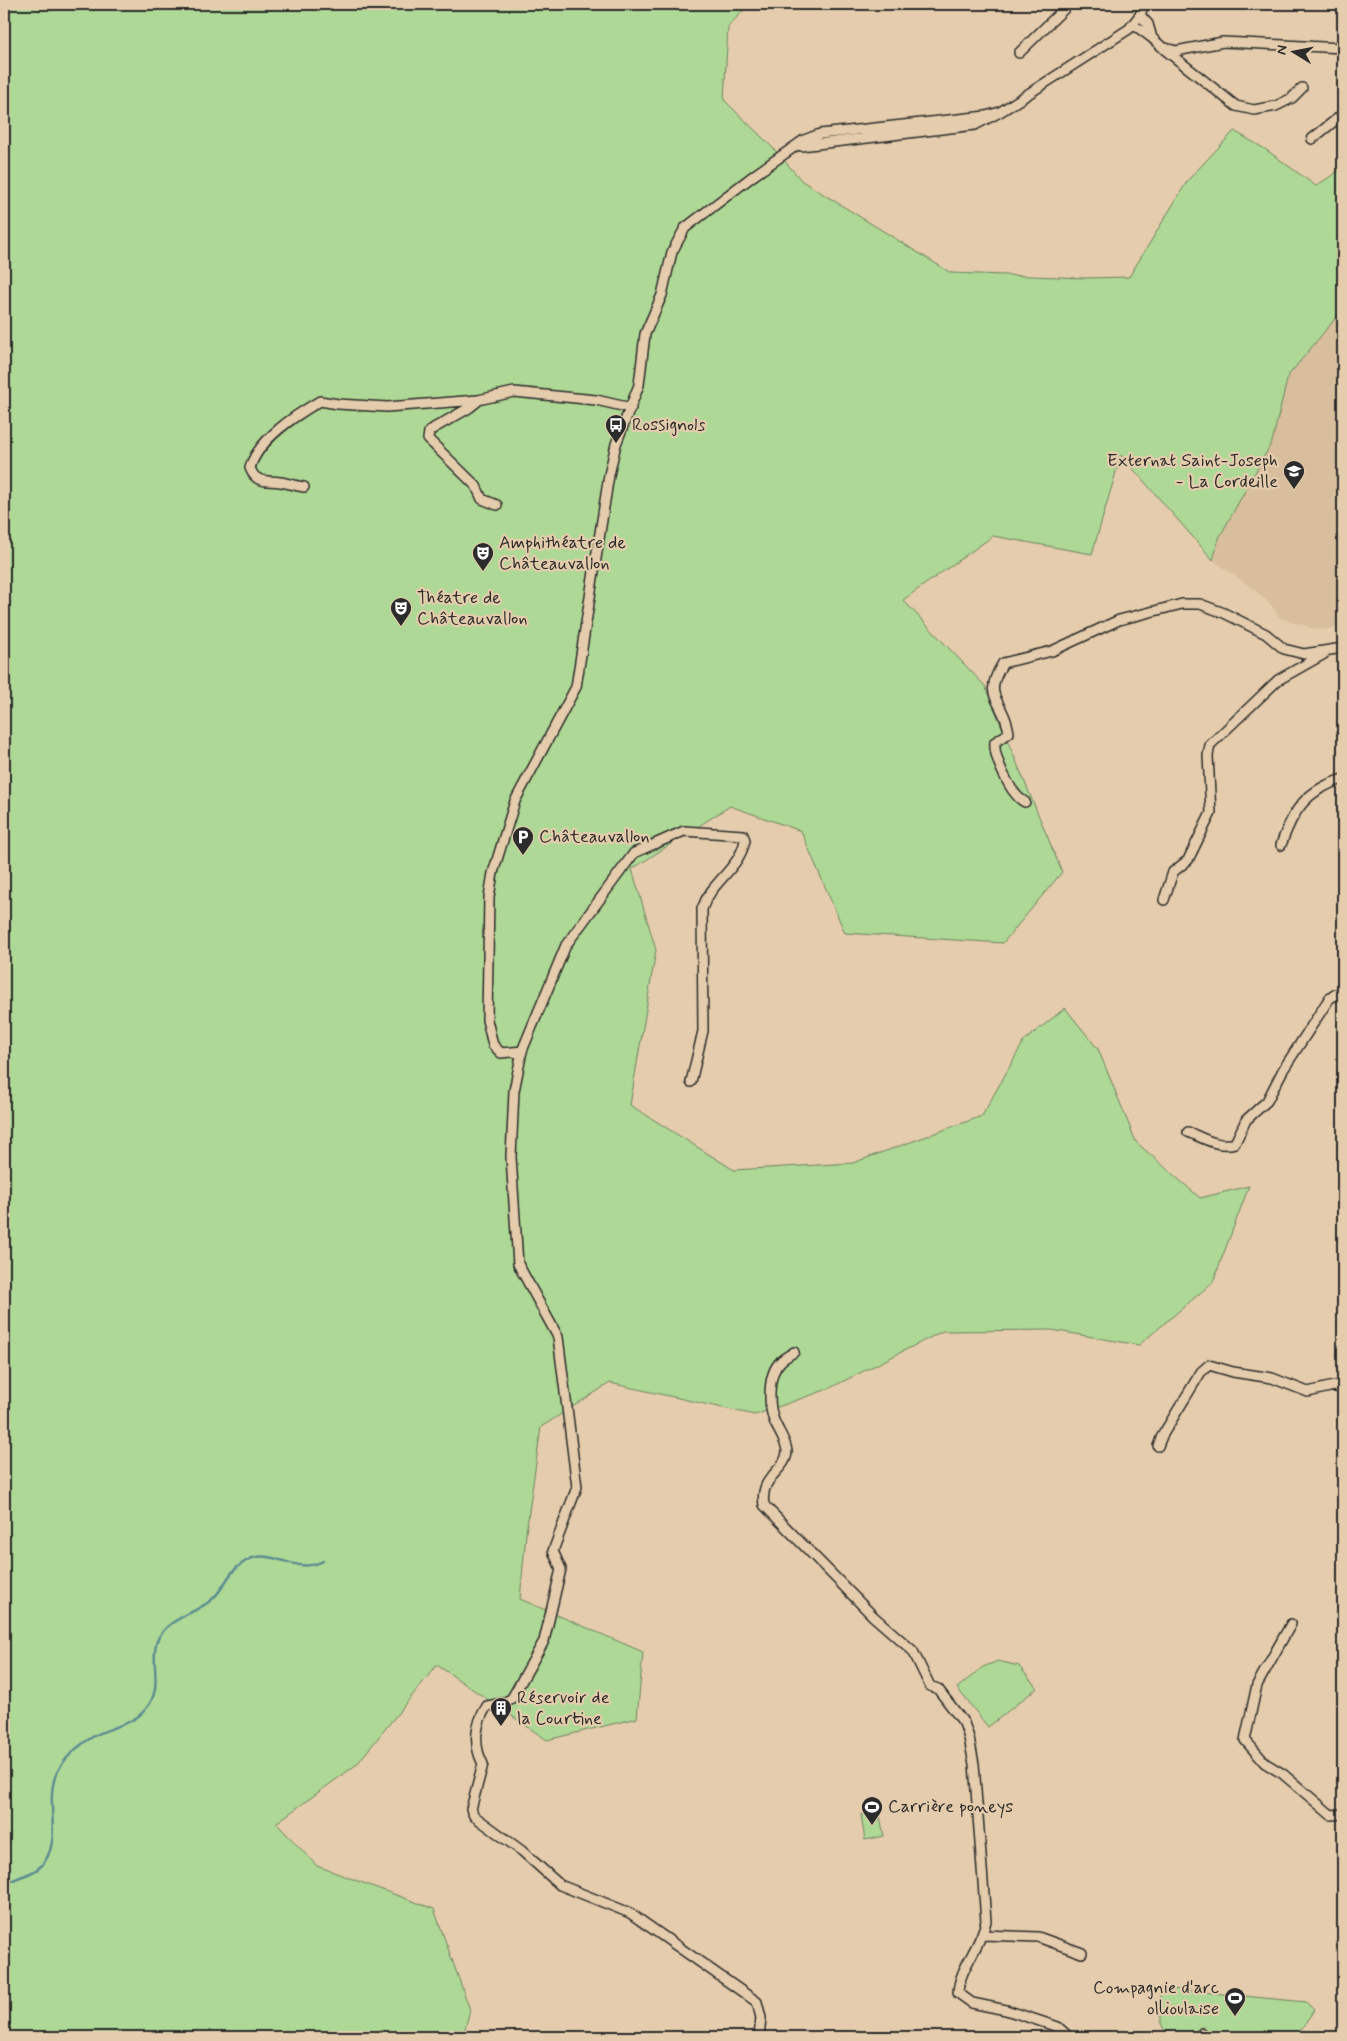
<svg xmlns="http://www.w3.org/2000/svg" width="1347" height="2041" font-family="Mynerve,sans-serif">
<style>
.built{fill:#d8be9d}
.green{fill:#aed895;stroke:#6c8260}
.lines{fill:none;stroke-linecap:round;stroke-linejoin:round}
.stream{stroke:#5c8d92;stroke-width:2.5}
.minor-casing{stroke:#2b2b2b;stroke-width:12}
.minor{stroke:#e4ccac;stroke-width:9}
.labels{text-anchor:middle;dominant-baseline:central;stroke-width:4.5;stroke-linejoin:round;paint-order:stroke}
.poi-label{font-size:18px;fill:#2b2b2b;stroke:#e4ccac;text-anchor:start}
</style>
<rect width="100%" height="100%" fill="#e4ccac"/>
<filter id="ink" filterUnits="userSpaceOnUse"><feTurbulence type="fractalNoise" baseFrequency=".02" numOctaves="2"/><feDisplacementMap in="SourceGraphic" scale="10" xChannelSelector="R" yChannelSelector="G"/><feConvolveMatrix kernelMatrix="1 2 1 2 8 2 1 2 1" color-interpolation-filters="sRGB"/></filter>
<g filter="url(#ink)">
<path class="built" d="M1343 309V627L1318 630 1280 618 1272 606 1256 591 1213 560 1219 538 1272 442 1288 376Z"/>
<path class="green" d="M4 4H749L728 27 724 100 775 150 802 181 951 273 1084 278 1129 277 1188 180 1234 131 1265 149 1316 186 1343 168V309L1288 376 1272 442 1219 538 1213 560 1121 455 1092 554 993 536 903 600 985 686 1062 872 1003 943 845 933 801 831 730 806 632 869 656 950 630 1105 734 1170 853 1163 982 1116 1024 1041 1065 1008 1098 1049 1136 1142 1200 1198 1249 1186 1213 1282 1139 1345 1052 1330 943 1331 828 1389 755 1415 610 1383 541 1427 526 1533 520 1599 643 1652 637 1718 547 1740 437 1665 356 1765 276 1823 317 1866 434 1909 470 2010 463 2037H4Z
M998 1661 1019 1666 1037 1688 988 1727 957 1688 983 1667Z
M879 1812 884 1836 865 1840 861 1815Z
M1160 1988 1306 2002 1314 2010 1296 2037H1188L1164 2030 1161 2023Z"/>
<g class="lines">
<path class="stream" d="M4 1886C16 1875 36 1876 45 1861 63 1834 42 1796 59 1769 67 1755 81 1744 94 1736 110 1727 132 1725 145 1710 165 1688 149 1663 157 1641 166 1619 192 1615 210 1601 225 1590 226 1571 248 1560 273 1547 295 1576 323 1561"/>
<g class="minor-casing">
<path id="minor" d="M1133 24 1152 38 1148 24 1140 15
M1152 38 1162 47 1176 51 1223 42 1343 48
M1164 49 1236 106 1254 110 1276 106 1292 98 1302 88
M1019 53 1069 4
M1312 139 1343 114
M801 146 975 125 1000 112 1129 29 1140 15 1144 4
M479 400 469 408 434 428 429 432 428 439 476 486 482 499 497 505
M304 487C296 486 288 483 280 482 266 480 256 484 250 468 258 439 296 415 320 401L338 404 387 407 478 400 514 392 596 400 631 408
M1025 802C1011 796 993 756 995 742L1009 733C1005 699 980 700 1003 663L1052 651 1119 620 1182 604H1200L1224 613 1266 634 1284 649 1304 654 1343 648
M1281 845C1293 810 1306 790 1343 779
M1164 900 1173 872 1188 860 1211 813 1208 756 1210 745 1278 680 1324 654
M522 1051 501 1053 493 1045 487 1020 489 897 493 873 515 801 576 687 609 475 616 444 639 385 645 334 662 295 672 252 685 228 753 176 804 140 820 134 986 116 1000 112
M691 1082 703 1031 702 909C711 881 740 869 745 840L743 835 684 831 634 853 566 945 522 1051 514 1091 511 1157 518 1264 558 1337 577 1487 553 1551 561 1569 544 1641 512 1698 504 1703 487 1706C475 1724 473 1745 483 1764L471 1809 474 1816 522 1851 560 1885 630 1913 757 2002 761 2018 759 2037
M1188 1132C1203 1138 1219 1148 1235 1143L1246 1120 1267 1101 1283 1070 1329 999 1336 994 1343 996
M794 1352C790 1355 785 1357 781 1361 767 1374 768 1406 775 1423 779 1432 786 1441 787 1451 787 1471 759 1475 764 1505L873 1616 913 1651 930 1686 938 1689 964 1723 969 1738 974 1764 986 1921C981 1947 959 1968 958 1993L972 2003 1006 2010 1058 2027 1069 2037
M1158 1446 1162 1436 1201 1372 1209 1365 1233 1372 1272 1378 1308 1392 1334 1386 1343 1388
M1291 1624 1257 1685 1245 1740 1265 1763 1283 1774 1331 1815 1343 1814
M983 1935 1038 1937 1082 1953
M1199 2037 1202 2033"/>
</g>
<use href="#minor" class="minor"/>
</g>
</g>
<defs>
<g id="bus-pin" transform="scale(1.125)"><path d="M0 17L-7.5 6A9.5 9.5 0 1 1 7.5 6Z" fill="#2b2b2b" stroke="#e4ccac"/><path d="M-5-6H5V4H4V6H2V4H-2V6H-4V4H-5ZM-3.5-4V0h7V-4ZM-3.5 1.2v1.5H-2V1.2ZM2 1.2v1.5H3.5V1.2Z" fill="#fff"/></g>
<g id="school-pin" transform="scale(1.125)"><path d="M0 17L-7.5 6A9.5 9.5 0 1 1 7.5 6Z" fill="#2b2b2b" stroke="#e4ccac"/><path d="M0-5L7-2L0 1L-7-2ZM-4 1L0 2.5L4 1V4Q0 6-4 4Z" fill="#fff"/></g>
<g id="theatre-pin" transform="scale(1.125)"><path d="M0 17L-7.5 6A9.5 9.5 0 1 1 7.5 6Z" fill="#2b2b2b" stroke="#e4ccac"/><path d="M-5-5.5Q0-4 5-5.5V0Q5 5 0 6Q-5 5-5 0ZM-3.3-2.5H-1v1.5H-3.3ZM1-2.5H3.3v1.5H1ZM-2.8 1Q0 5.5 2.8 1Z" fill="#fff"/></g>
<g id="parking-pin" transform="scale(1.125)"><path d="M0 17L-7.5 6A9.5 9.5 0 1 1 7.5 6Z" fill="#2b2b2b" stroke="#e4ccac"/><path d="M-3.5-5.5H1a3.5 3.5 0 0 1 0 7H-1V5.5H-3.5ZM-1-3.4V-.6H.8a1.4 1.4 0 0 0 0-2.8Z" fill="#fff"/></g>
<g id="building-pin" transform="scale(1.125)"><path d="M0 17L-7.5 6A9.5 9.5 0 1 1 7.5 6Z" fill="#2b2b2b" stroke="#e4ccac"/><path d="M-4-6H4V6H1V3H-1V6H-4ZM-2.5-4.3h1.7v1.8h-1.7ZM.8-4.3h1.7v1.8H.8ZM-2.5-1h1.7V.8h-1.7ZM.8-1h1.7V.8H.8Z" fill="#fff"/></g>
<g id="stadium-pin" transform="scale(1.125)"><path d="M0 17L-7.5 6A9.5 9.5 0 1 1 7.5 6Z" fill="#2b2b2b" stroke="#e4ccac"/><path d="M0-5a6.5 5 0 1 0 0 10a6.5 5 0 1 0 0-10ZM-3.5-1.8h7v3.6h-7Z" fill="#fff"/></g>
</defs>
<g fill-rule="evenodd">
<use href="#bus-pin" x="616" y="425"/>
<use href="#school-pin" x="1294" y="471"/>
<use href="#theatre-pin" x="483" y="553"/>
<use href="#theatre-pin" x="401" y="608"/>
<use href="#parking-pin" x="523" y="837"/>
<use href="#building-pin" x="501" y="1708"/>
<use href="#stadium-pin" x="872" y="1807"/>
<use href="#stadium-pin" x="1235" y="1998"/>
</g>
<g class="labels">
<g class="poi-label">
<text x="632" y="425">Rossignols</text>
<text x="1278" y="461" text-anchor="end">Externat Saint-Joseph<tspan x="1278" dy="21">- La Cordeille</tspan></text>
<text x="499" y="543">Amphithéatre de<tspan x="499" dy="21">Châteauvallon</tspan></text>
<text x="417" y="598">Théatre de<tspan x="417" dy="21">Châteauvallon</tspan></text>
<text x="539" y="837">Châteauvallon</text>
<text x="517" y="1698">Réservoir de<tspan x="517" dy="21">la Courtine</tspan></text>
<text x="888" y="1807">Carrière poneys</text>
<text x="1219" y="1988" text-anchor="end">Compagnie d'arc<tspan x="1219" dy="21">ollioulaise</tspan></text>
</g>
</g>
<rect width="1347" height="2041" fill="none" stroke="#e4ccac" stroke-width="20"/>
<rect x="10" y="10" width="1327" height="2021" fill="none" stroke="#2b2b2b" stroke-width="2" filter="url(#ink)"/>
<g transform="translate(1294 52) rotate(280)" stroke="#e4ccac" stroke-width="4" paint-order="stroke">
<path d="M0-4L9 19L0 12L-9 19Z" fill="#2b2b2b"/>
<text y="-8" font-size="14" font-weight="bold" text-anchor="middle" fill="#2b2b2b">N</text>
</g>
</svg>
